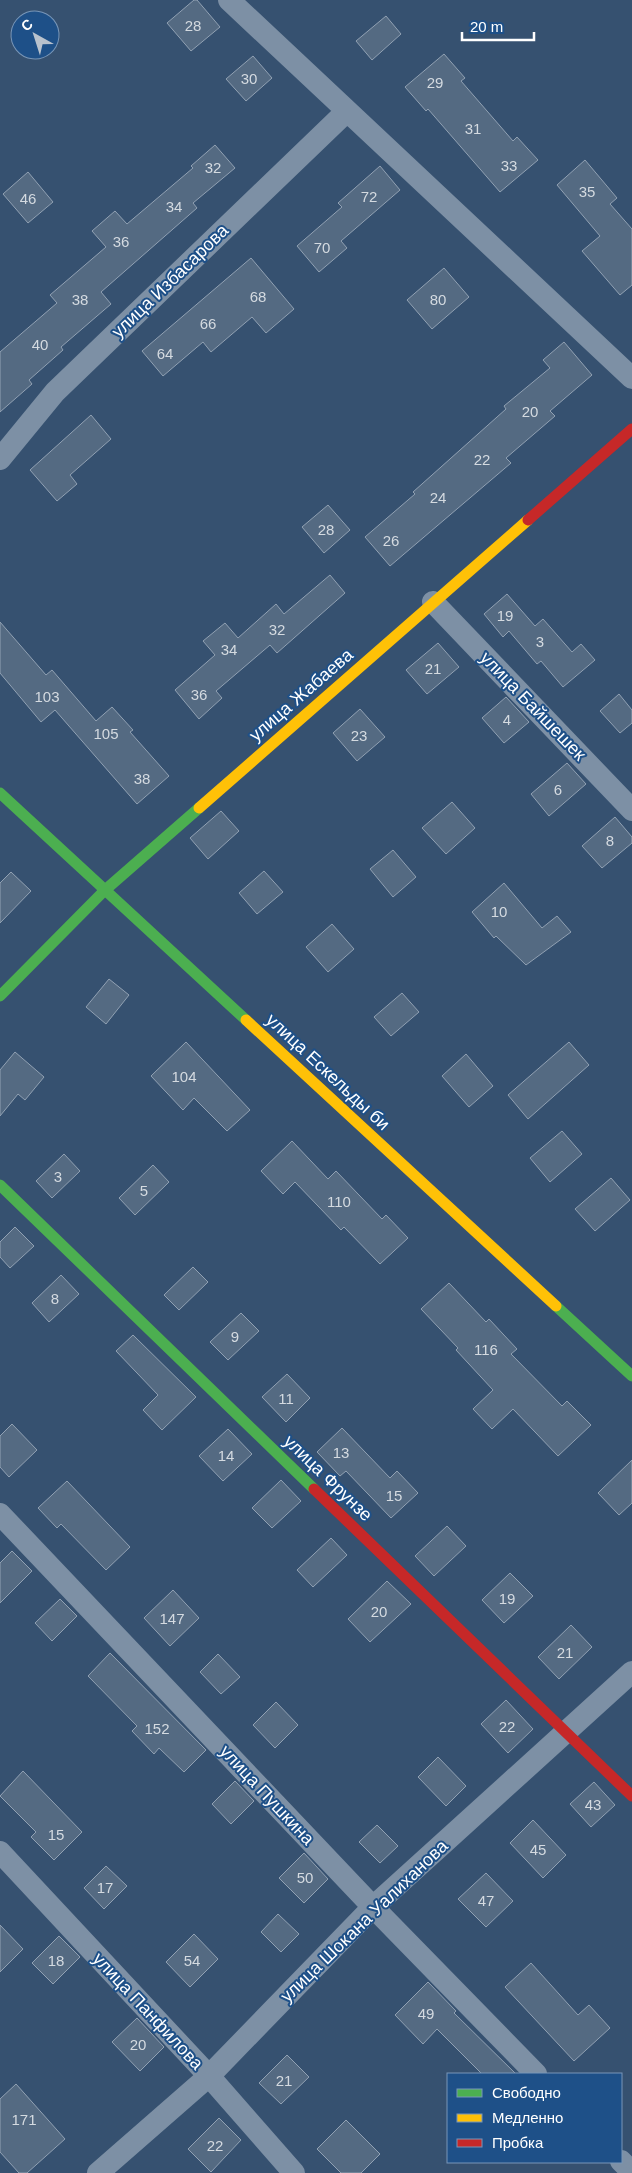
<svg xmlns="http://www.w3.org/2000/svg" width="632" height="2173" font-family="Helvetica,sans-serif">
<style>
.building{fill:#546a82;stroke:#91a1b3}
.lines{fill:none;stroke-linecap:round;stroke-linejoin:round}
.street{stroke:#7d90a5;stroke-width:22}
.fast{stroke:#4caf50;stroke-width:11}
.slow{stroke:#ffc107;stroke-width:11}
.jam{stroke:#c62828;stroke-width:11}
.labels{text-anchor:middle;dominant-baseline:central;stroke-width:4;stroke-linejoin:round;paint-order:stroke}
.number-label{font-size:15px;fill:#d4dae0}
.street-label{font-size:18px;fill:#fff;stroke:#1e5088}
</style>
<rect width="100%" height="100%" fill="#365170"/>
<path class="building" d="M194 0H197L220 27 191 51 167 23Z
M386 16 401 34 372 60 356 41Z
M444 54 465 78 461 81 513 141 517 137 538 160 500 192 428 109 426 111 405 87Z
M253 56 272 78 246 101 226 79Z
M215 145 235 168 193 203 197 208 101 292 111 304 61 347 63 350 29 380 32 384 0 412V352L57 303 50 295 106 247 92 231 115 211 127 224 193 168 191 166Z
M585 160 617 198 610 204 632 229V285L620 295 582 251 600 236 557 185Z
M380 166 400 190 341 241 347 248 319 272 297 246 342 207 338 203Z
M28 172 53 202 28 223 3 194Z
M251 258 294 309 266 333 252 317 211 352 203 342 163 376 142 351Z
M444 268 469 297 432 329 407 300Z
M564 342 592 375 550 411 555 416 506 458 511 463 390 566 365 537 415 494 413 492 506 409 504 406 550 368 543 360Z
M91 415 111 439 70 475 77 484 57 501 30 470Z
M328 505 350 530 324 553 302 527Z
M330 575 345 593 277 653 270 645 216 691 222 698 199 719 175 690 215 655 203 641 225 623 238 638 276 604 284 614Z
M507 594 535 626 543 619 572 652 581 644 595 660 563 687 541 661 537 664 509 631 503 637 484 614Z
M0 622 46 675 52 670 96 721 112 707 133 730 130 732 169 776 137 804 55 710 41 722 0 673Z
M438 643 459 667 427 694 406 670Z
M619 694 632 710V723L620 733 600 711Z
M506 697 529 722 504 743 482 718Z
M360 709 385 737 357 761 333 733Z
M567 763 586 784 549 816 531 794Z
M452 802 475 828 446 854 422 828Z
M221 811 239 831 208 859 190 838Z
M615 817 632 837V843L602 868 582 846Z
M393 850 416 877 393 897 370 869Z
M264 871 283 892 257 914 239 893Z
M11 872 31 891 0 923V883Z
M504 883 542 928 557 916 571 932 526 965 496 936 494 938 472 912Z
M332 924 354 949 328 972 306 947Z
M109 979 129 995 106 1024 86 1007Z
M402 993 419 1012 391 1036 374 1017Z
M186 1042 250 1110 227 1131 194 1098 183 1110 151 1076Z
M569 1042 589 1065 528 1119 508 1095Z
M15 1052 44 1077 25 1100 18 1094 0 1116V1070Z
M466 1054 493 1086 469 1107 442 1076Z
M562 1131 582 1154 550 1182 530 1158Z
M292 1141 328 1179 336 1171 382 1219 386 1215 408 1238 380 1264 344 1227 341 1230 295 1182 283 1194 261 1171Z
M64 1154 80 1171 52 1198 36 1181Z
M153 1165 169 1182 135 1215 119 1198Z
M611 1178 630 1200 595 1231 575 1209Z
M15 1227 34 1246 10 1268 0 1257V1242Z
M193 1267 208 1282 179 1310 164 1295Z
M61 1275 79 1294 49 1322 32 1303Z
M449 1283 486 1322 489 1319 517 1349 511 1354 562 1406 567 1401 591 1425 558 1456 513 1409 492 1429 473 1409 493 1390 456 1350 458 1348 421 1309Z
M241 1313 259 1331 228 1360 210 1342Z
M133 1335 196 1397 162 1430 143 1410 158 1395 116 1351Z
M287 1374 310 1398 286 1422 262 1397Z
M12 1424 37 1450 9 1477 0 1467V1436Z
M342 1428 390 1478 397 1471 418 1493 391 1518 346 1471 340 1476 317 1452Z
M228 1429 252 1454 223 1481 199 1456Z
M632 1460V1503L619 1515 598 1493Z
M281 1480 301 1501 272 1528 252 1508Z
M67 1481 130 1547 106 1570 61 1524 57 1528 38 1508Z
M447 1526 466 1546 434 1576 415 1556Z
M331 1538 347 1555 313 1587 297 1570Z
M12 1551 32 1571 0 1603V1563Z
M510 1573 533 1596 504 1623 482 1600Z
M387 1581 411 1604 370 1642 348 1619Z
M173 1590 199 1618 170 1646 144 1618Z
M60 1599 77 1616 52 1641 35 1623Z
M571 1625 592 1647 559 1679 538 1657Z
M110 1653 206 1750 184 1772 159 1748 154 1754 132 1731 137 1726 88 1676Z
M218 1654 240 1677 221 1694 200 1672Z
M506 1700 533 1729 508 1753 481 1724Z
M276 1702 298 1725 275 1748 253 1725Z
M438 1757 466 1786 446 1806 418 1777Z
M23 1771 82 1832 54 1860 31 1837 36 1832 0 1796Z
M235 1781 254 1801 231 1824 212 1804Z
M594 1782 615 1805 591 1827 570 1804Z
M533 1820 566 1855 543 1878 510 1843Z
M377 1825 398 1846 380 1863 359 1842Z
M304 1853 328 1879 304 1903 279 1878Z
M106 1866 127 1886 104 1909 84 1888Z
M486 1873 513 1901 486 1927 458 1899Z
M278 1914 299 1934 281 1952 261 1932Z
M0 1925 23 1949 0 1972Z
M194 1934 218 1959 190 1987 166 1962Z
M59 1936 80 1957 53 1984 32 1963Z
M531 1963 578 2015 589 2005 610 2028 574 2061 505 1987Z
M428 1982 456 2011 454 2013 516 2074H482L437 2029 423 2044 395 2015Z
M137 2018 164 2047 140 2071 112 2042Z
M287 2055 309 2077 281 2104 259 2083Z
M16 2084 65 2139 27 2173H19L0 2152V2099Z
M219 2118 241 2140 211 2172 188 2149Z
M346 2120 380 2154 361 2173H341L317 2149Z"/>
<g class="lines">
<path class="street" d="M229 0 632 378
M0 459 55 392 347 111
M433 602 632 810
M0 1514 373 1907 536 2074
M0 1852 209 2076 294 2173
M621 2161 632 2172
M98 2173 209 2076 373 1907 632 1672"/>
<path class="fast" d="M0 793 246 1020
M0 996 104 891 199 808
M0 1185 314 1489
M556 1306 632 1376"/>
<path class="slow" d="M199 808 528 520
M246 1020 556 1306"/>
<path class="jam" d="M528 520 632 429
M314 1489 632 1796"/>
</g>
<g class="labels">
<g class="number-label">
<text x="193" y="25">28</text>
<text x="249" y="78">30</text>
<text x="435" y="82">29</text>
<text x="473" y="128">31</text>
<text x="509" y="165">33</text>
<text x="213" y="167">32</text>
<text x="587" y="191">35</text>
<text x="369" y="196">72</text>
<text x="28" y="198">46</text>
<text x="174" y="206">34</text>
<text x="121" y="241">36</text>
<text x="322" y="247">70</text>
<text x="258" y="296">68</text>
<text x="80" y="299">38</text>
<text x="438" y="299">80</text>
<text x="208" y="323">66</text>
<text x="40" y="344">40</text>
<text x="165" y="353">64</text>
<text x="530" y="411">20</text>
<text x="482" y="459">22</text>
<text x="438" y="497">24</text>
<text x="326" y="529">28</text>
<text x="391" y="540">26</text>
<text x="505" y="615">19</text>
<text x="277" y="629">32</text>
<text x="540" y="641">3</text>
<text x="229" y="649">34</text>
<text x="433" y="668">21</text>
<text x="199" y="694">36</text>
<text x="47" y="696">103</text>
<text x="507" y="719">4</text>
<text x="106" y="733">105</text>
<text x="359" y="735">23</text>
<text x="142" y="778">38</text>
<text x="558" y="789">6</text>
<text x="610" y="840">8</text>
<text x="499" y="911">10</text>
<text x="184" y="1076">104</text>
<text x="58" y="1176">3</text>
<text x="144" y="1190">5</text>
<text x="339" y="1201">110</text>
<text x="55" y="1298">8</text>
<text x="235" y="1336">9</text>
<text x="486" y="1349">116</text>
<text x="286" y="1398">11</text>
<text x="341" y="1452">13</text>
<text x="226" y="1455">14</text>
<text x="394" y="1495">15</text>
<text x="507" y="1598">19</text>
<text x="379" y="1611">20</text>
<text x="172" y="1618">147</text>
<text x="565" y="1652">21</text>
<text x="507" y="1726">22</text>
<text x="157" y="1728">152</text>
<text x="593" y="1804">43</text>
<text x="56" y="1834">15</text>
<text x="538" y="1849">45</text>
<text x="305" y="1877">50</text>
<text x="105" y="1887">17</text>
<text x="486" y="1900">47</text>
<text x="56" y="1960">18</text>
<text x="192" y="1960">54</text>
<text x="426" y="2013">49</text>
<text x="138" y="2044">20</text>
<text x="284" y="2080">21</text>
<text x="24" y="2119">171</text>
<text x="215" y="2145">22</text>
</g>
<g class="street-label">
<text transform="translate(170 281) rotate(-44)">улица Избасарова</text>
<text transform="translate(301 695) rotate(-41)">улица Жабаева</text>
<text transform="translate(533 706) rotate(46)">улица Байшешек</text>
<text transform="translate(328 1072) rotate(43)">улица Ескельды би</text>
<text transform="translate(328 1478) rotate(44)">улица Фрунзе</text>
<text transform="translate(267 1795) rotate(47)">улица Пушкина</text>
<text transform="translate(364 1921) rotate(-44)">улица Шокана Уалиханова</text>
<text transform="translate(148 2011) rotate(47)">улица Панфилова</text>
</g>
</g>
<rect x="447" y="2073" width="175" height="90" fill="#1e5088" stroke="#7896b8"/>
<rect x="457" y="2089" width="25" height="8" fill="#4caf50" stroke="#7896b8"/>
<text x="492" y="2098" font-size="15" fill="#ffffff">Свободно</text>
<rect x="457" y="2114" width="25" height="8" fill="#ffc107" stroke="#7896b8"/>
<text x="492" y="2123" font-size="15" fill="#ffffff">Медленно</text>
<rect x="457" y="2139" width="25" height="8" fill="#c62828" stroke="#7896b8"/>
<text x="492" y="2148" font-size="15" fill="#ffffff">Пробка</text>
<g transform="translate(35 35) rotate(321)"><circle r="24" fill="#1e5088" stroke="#7896b8"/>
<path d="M0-4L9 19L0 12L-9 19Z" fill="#b9c2cd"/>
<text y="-8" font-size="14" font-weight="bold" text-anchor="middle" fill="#ffffff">С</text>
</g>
<path d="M462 32v8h72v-8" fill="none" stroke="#ffffff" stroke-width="2.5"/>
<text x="470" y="32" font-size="15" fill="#ffffff" stroke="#1e5088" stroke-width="4" paint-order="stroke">20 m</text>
</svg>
